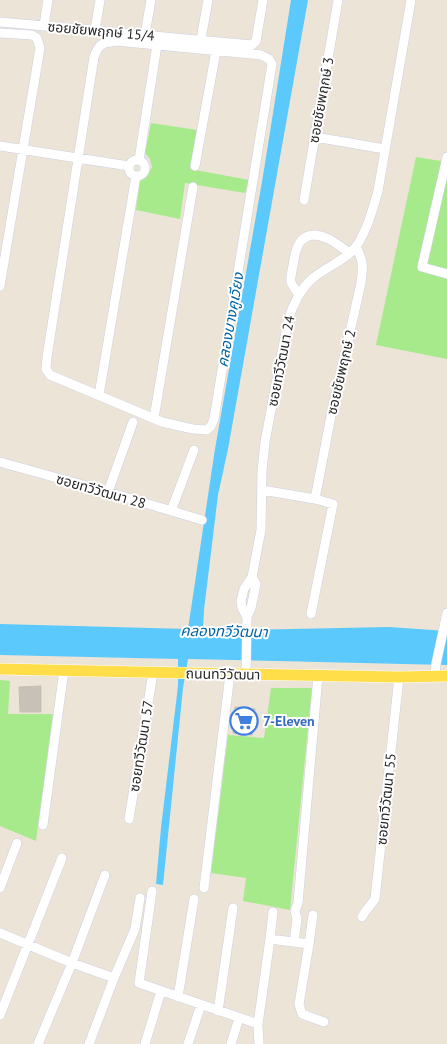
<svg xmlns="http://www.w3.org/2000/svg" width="447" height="1044" font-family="'PT Sans','Noto Sans Thai',sans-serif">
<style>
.green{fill:#a7ea8c}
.water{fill:#5cc9fc}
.building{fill:#c7c1b7;stroke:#c7c0b0}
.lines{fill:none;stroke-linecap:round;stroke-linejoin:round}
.minor-casing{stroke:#cccfe3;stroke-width:10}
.major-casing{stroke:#fff;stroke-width:12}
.minor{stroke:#fff;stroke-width:9}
.major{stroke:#ffde49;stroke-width:11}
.labels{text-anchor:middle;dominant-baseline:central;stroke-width:4;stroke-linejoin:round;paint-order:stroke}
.street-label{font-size:14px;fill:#272727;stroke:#fff}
.shop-label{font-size:14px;font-weight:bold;fill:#366cbe;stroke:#fff;text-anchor:start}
.water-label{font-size:15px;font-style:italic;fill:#0063a3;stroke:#fff}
</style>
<rect width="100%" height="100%" fill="#ece4d6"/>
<path class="green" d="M151 123 197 130 190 169 249 180 245 193 185 183 180 219 136 210 140 181 147 176 152 167 150 159 145 153Z
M416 157 447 162V359L376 345Z
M0 680 10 681 8 714H53L36 841 0 826Z
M271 688H312L290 910 243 901 246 878 211 873 228 735 264 738Z"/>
<path class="water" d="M291 0H308L228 449 218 495 204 610 203 629 237 630 389 627 447 631V665L188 659 183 688 163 885 156 884 161 828 178 686V659L0 655V624L188 629 215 449 263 176Z"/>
<path class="building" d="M41 686V712H20L19 687Z
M235 707 255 709 252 735 233 733Z"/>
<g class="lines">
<g class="minor-casing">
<path id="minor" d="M0 22 252 45 256 41 263 0
M44 25 48 0
M95 30 100 0
M0 33 32 35 37 38 40 48 0 286
M145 34 151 0
M201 39 208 0
M116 41 261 55 269 59 272 64 214 419 211 426 207 430 193 429 162 422 50 375 46 369 47 357 94 57C99 43 102 43 116 41Z
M315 137 385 149
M0 146 129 166
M447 157 422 267 447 274
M129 168a8 8 0 1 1 16 0a8 8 0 1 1-16 0Z
M139 160 157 45
M195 166 216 51
M304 200 338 0
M299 295C297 291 292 286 291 282 290 277 292 271 293 266 295 253 297 235 315 235 328 236 340 246 349 253
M99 395 136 176
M154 418 193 187
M0 462 108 492 202 520
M262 490 315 499 333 504 311 614
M108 492 133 422
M315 499 331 416 361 283C363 268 364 261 356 247
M171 511 194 450
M247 617 242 608 241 601 244 589 252 577 261 530 262 471 265 442 288 321C292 306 301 288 313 278 325 268 341 262 352 251 365 239 373 208 378 191L411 0
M246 674 247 617 251 608 256 584 252 577
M435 676 436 664 447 613
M129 819 153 673
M43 825 64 670
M0 888 17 843
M204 888 230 674
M152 891 139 983 258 1024
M362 917 365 912 375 899 399 677
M0 933 72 963 114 978
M270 939 273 912
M294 942 297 919 295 911 298 903 318 676
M309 944 313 915
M178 997 194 899
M218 1011 233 908
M0 1015 62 858
M38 1044 72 963 105 875
M89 1044 114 978 135 929 140 898
M145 1044 161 991
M188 1044 201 1005
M231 1044 239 1018
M259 1044 258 1024 270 939 309 944 299 1004 302 1014 324 1022"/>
</g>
<g class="major-casing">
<path id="major" d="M0 669 186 673 399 677 447 676"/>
</g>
<use href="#minor" class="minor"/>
<use href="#major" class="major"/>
</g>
<defs>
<g id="supermarket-ring" transform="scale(1.4375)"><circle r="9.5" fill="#fff" stroke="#3f7fe0" stroke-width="1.5"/><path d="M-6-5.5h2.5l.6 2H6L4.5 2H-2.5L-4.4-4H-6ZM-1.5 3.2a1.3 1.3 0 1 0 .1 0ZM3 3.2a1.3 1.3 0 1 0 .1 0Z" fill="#3f7fe0"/></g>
</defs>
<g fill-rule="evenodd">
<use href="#supermarket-ring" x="244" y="721"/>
</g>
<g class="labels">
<g class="street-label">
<text transform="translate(101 31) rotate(5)">ซอยชัยพฤกษ์ 15/4</text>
<text transform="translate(321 100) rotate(-80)">ซอยชัยพฤกษ์ 3</text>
<text transform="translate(281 361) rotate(-79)">ซอยทวีวัฒนา 24</text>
<text transform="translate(341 372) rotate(-77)">ซอยชัยพฤกษ์ 2</text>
<text transform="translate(101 491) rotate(16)">ซอยทวีวัฒนา 28</text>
<text transform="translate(223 674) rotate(1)">ถนนทวีวัฒนา</text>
<text transform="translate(141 746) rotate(-81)">ซอยทวีวัฒนา 57</text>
<text transform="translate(386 799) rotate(-84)">ซอยทวีวัฒนา 55</text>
</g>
<g class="shop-label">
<text x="263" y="721">7-Eleven</text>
</g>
<g class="water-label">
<text transform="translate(230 320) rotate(-80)">คลองบางคูเวียง</text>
<text transform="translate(224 631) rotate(1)">คลองทวีวัฒนา</text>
</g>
</g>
</svg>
